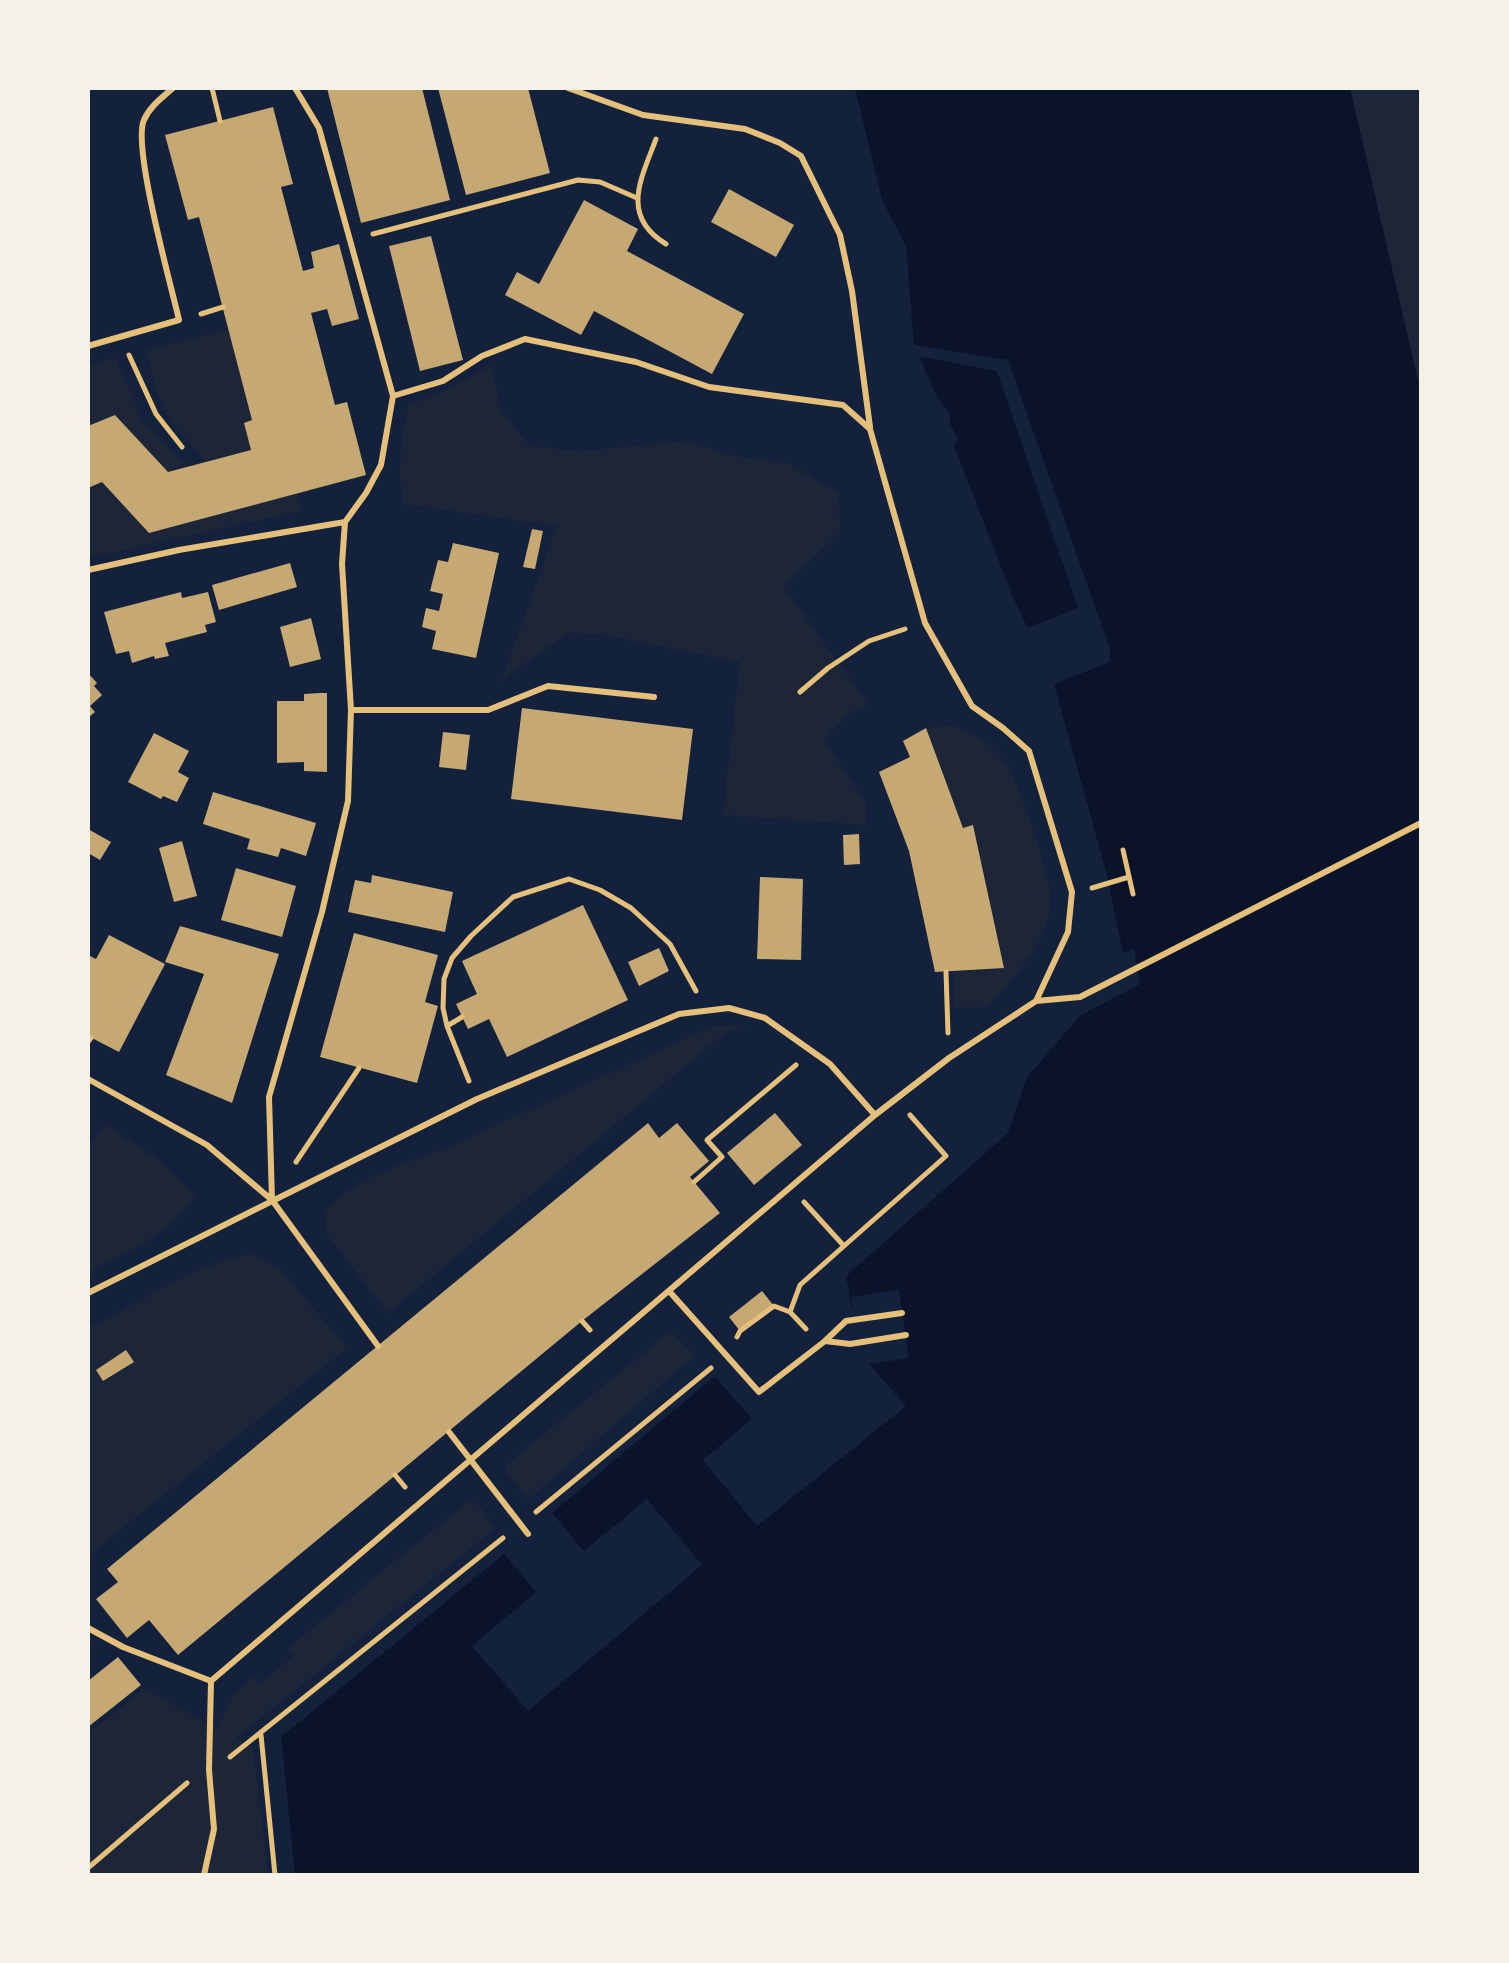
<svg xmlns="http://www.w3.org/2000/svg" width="1509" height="1963" font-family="'Open Sans',sans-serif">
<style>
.green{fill:#1d2539}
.water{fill:#0b132b}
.pier{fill:#14213d}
.building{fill:#c6a872}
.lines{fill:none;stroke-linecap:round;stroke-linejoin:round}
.path{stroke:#e5c07b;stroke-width:5}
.service{stroke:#e5c07b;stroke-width:6}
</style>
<rect width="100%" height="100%" fill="#14213d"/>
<path class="green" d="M1350 88H1417L1421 138V397Z
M229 329 252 420 251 450 206 462 174 426 159 399 145 350Z
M115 357 143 421 188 467 168 472 115 415 88 426V365Z
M491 365 501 411 530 446 581 451 686 441 731 455 789 464 839 493 840 533 783 586 868 704 846 715 824 741 865 801 867 825 723 815 740 662 599 634 568 633 501 681 557 526 403 504C397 469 401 437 409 404L445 391Z
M102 482 149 533 298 493 302 511 88 558V488Z
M953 725C972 734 990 742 1003 759 1017 775 1048 870 1051 893 1051 900 1050 910 1048 917 1040 952 1010 984 985 1007L954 1008 953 971 1004 967 974 826 963 828 926 728Z
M713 1026H749L738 1027 723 1035 388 1313 328 1236 324 1214C350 1175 420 1160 462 1141 546 1102 629 1064 713 1026Z
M104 1124 159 1160 195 1195C169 1236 130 1250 88 1272V1148Z
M253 1254 279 1268 347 1348 88 1556V1329C138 1303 197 1262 253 1254Z
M668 1333H672L695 1355 531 1497 527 1498 505 1470 506 1465Z
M470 1500 481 1507 495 1529 236 1738 253 1748 268 1875H88V1733L144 1689 218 1728 234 1694 254 1675 260 1684 294 1655 288 1648Z"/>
<path class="water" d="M855 88H1350L1421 393V1875H295L281 1737 504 1554 536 1592 472 1646 528 1711 702 1565 647 1499 584 1551 552 1513 715 1376 752 1419 703 1460 757 1526 906 1406 860 1354 846 1276 1008 1133 1027 1077 1081 1015 1140 984 1134 948 1123 953 1107 875 1054 684 1012 595 954 446 958 439 950 424V414L936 395 914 345 906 246 882 200Z"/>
<path class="pier" d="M914 345 1008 360 1110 649V662L1054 684 1028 628 1078 608 997 371 917 356Z
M899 1290 909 1358 869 1364 860 1354H856L849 1310 853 1309 851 1297Z"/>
<path class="building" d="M327 88H422L450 200 361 223Z
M438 88H528L550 173 466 195Z
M273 107 293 184 281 187 303 271 314 268 311 252 339 244 359 319 332 326 327 309 311 313 335 405 347 402 366 475 149 533 102 482 88 488V426L115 415 168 472 251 450 244 423 252 420 199 217 188 220 165 135Z
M729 189 794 225 776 257 711 222Z
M584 200 638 229 627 251 744 314 712 374 594 311 581 335 505 295 517 272 539 284Z
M431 236 463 360 420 371 389 246Z
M532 529 543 531 535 569 523 567Z
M453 543 499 553 476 658 432 649 436 631 422 627 426 608 439 611 443 594 430 591 438 560 448 562Z
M290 563 297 587 219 610 212 585Z
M181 592 182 598 208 592 216 622 205 625 207 632 165 643 169 656 155 659 154 656 132 663 129 651 116 654 104 612Z
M311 618 321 659 290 667 280 627Z
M88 673 97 683 94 686 102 695 90 706 95 712 88 718Z
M320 693H327V772L304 771V762L277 763V701H304V694Z
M522 708 693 729 682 820 511 799Z
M926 728 963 828 973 825 1004 968 935 972 909 851 879 772 910 757 903 741Z
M443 732 470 735 466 770 439 767Z
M154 733 189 751 178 772 189 778 177 802 163 796 161 799 128 782Z
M213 792 316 823 306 856 281 848 278 857 247 849 250 839 203 824Z
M88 829 111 842 100 860 88 853Z
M859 834 860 864 844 865 843 835Z
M182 841 197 896 174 902 159 848Z
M236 868 296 886 282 937 221 920Z
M372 875 453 892 445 932 348 912 355 880 371 883Z
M760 877 803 879 801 960 757 959Z
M583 905 628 1000 507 1057 489 1019 468 1029 456 1004 477 994 462 961Z
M180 926 279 954 232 1103 166 1075 204 974 165 962Z
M354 933 438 955 425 1002 438 1006 417 1083 320 1057Z
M109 935 165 964 119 1052 88 1036V955L96 959Z
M659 948 669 971 639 986 628 962Z
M775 1113 802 1145 754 1185 727 1153Z
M648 1123 659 1138 677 1123 709 1161 690 1177 720 1213 582 1321 178 1655 149 1620 127 1638 96 1599 118 1582 107 1569Z
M762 1291 774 1306 740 1331 729 1317Z
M126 1350 134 1362 103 1381 96 1370Z
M118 1657 141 1685 88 1727V1681Z"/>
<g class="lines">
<path class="path" d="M212 88 220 121
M656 139C641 179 620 216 666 244
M373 234 578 180 600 182 637 198
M201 314 223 307
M129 355 156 414 182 447
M800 692 828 668 869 641 905 629
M1123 850 1133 894
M1092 888 1129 877
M946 972 948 1033
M447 1026 462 1017
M88 1042 91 1038
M469 1081 447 1026 443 1008 444 979 452 958 471 936 513 897 569 879 600 890 631 908 670 944 696 991
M296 1162 359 1068
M694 1182 722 1157 707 1140 796 1065
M844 1246 946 1156 910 1115
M790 1312 800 1285 844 1246 804 1202
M582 1321 590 1330
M737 1337 740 1331 774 1306 790 1312 806 1329
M395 1475 405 1487
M536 1512 711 1368
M261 1735 275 1875
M230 1757 503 1538
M88 1868 187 1783"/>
<path class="service" d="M568 88 643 115 745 129 780 143 801 156 840 235 852 291 870 427
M88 346 179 320C171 285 132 146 144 120 150 106 163 97 173 88
M393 396 443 381 482 356 525 339 636 362 709 387 843 405 870 429 925 623 972 706 1003 728 1029 751 1072 892 1068 932 1036 1001
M88 570 179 550 345 522
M351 710H488L548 686 654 697
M88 1079 207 1145 272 1200 378 1346
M272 1200 269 1097 322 912 348 801 351 710 342 564 345 522 366 493 381 465 393 396 319 128 295 88
M669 1291 759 1392 825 1341 850 1344 906 1335
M88 1293 477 1099 679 1014 729 1008 765 1018 830 1064 875 1115 949 1058 1036 1001 1080 997 1421 823
M825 1341 846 1321 902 1313
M449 1432 528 1534
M88 1628 123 1647 211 1681
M204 1875 214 1829 209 1770 211 1681 875 1115"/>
</g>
<rect width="1509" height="1963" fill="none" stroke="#f6f1e7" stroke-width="180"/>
</svg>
